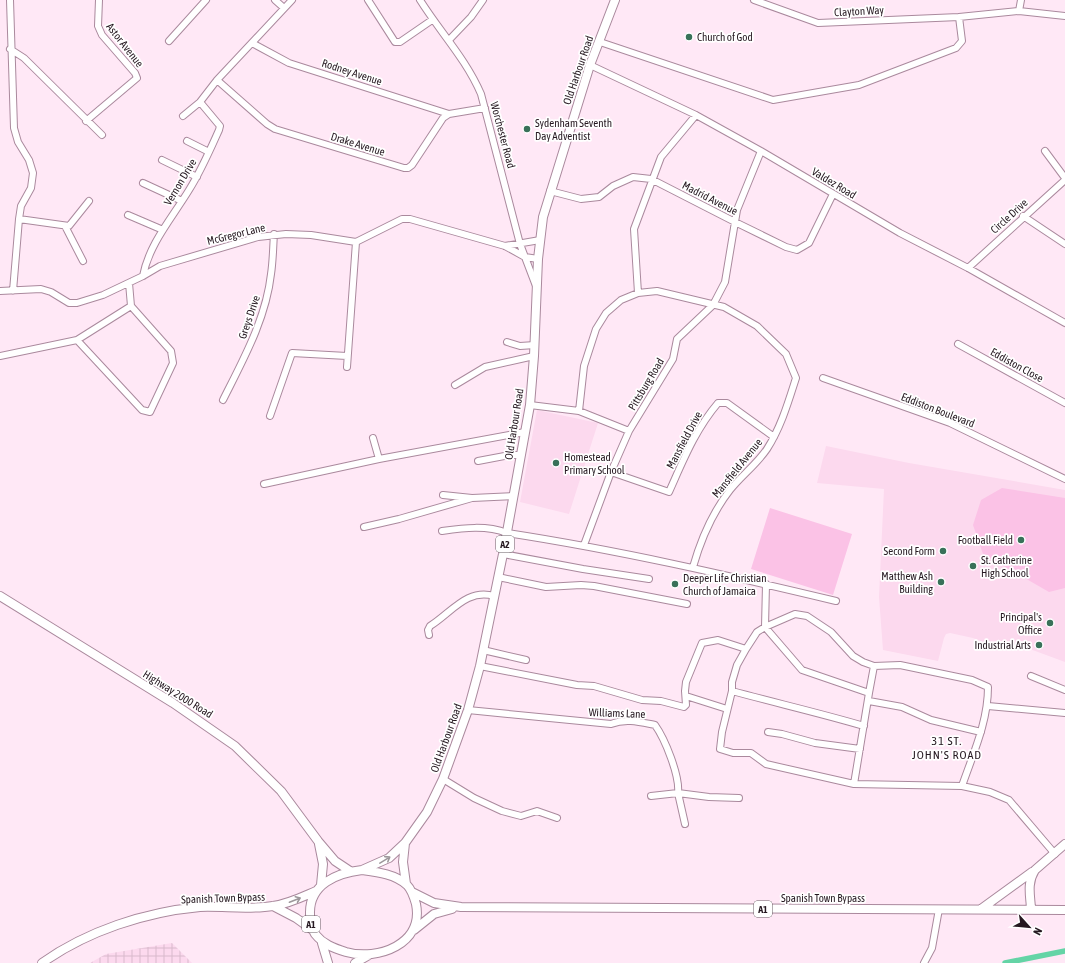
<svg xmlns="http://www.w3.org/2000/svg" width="1065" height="963" font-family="'Asap Condensed',sans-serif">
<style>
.built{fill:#fcd9ee}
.industrial{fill:url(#industrial-grid)}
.park{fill:#fbc2e6}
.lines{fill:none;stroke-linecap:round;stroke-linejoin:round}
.canal{stroke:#64d4a6;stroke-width:5.5}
.minor-casing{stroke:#aa899d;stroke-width:8}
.major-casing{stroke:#aa899d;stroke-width:10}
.minor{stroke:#fff;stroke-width:6}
.major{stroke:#fff;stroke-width:8}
.oneway{stroke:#9d979b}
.poi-dot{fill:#387159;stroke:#fff;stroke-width:1.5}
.labels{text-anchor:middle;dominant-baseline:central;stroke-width:3.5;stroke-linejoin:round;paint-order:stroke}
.shield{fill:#fff;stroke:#665d63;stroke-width:1}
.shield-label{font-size:10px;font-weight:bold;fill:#251820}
.street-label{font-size:11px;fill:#251820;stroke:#fff}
.poi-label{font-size:11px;fill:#251820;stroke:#fff;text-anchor:start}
.neighbourhood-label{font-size:12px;letter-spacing:1px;fill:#251820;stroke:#fff}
</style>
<defs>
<pattern id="industrial-grid" width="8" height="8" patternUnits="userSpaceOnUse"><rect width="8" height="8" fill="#fcd9ee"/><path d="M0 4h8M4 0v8" fill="none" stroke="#d8bacc"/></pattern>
</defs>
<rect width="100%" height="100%" fill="#ffe8f6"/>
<path class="built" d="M537 410 598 423 569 514 520 502Z
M826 446 909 463 1065 490V662L1019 645 989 644 973 638 950 633 946 634 944 638 938 661 883 650 879 597 884 489 817 483Z"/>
<path class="industrial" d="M172 943 192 963H90L106 954Z"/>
<path class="park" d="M1002 488 1065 498V588L1049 592 983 554 973 525 981 500Z
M770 508 852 534 833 595 751 569Z"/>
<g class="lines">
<path class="canal" d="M1005 963 1065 951"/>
<g class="minor-casing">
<path id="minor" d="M10 0 14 128 18 142 29 160 33 173 31 188 21 206 19 219 13 291
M275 0 284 8
M368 0 395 42H400L432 20
M420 0C440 32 466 59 481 94L520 244 536 286
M754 0 818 23 959 17 1019 11 1065 16
M1019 11 1021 0
M449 40 471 17 483 0
M169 41 206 0
M600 42 773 100 859 85 956 48 962 41 959 17
M252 43 289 63 449 114
M10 49 24 58 102 135
M590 65 696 115 761 151 900 233 968 268 1065 323
M217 80 267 124 275 129 404 168H408L412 165 443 118 449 114 485 108
M183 116 200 102 217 80 292 0
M86 121 137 78 135 73 102 35 98 26 99 0
M187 141 209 152
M1045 151 1065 178
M162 160 197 177
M143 183 182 201
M550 191 581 199 599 197 613 186 633 177 651 179 735 222 786 247 797 250 809 243 833 194
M128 215 163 230
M1023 216 1065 244
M19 219 69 226 89 201
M65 226 83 261
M505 246 540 240
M968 268 1065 180
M143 276C149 244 172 218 189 190 201 171 210 150 219 130L220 126 200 102
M0 291 41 289 51 292 69 303H77L103 295 143 276 160 266 258 237 286 234 311 235 356 242 402 219H410L505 246 525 257 538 259
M638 293 634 229 661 157 696 115
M77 340 142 410 150 412 173 363 171 351 131 306
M507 342 520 346 535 345
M958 344 1065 403
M0 356 77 340 131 306 129 283
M347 367 356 242
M823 378 950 423 1065 479
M455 385 485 367 534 356
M223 400C243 360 266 319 271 274 273 261 273 248 274 234
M530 405 579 411 629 431
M579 411 584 366 596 329 606 313 621 300 638 293 657 291 724 307 757 326 786 354 796 378C788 403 781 427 767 449 757 464 741 476 730 490 712 513 701 539 693 567
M270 416 292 353 347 356
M373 438 379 459
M478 461 510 455H521
M611 472 669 492C683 461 695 430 718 403H727L774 437
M264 484 379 459 525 432
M443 495 472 498 514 496
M364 527 399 519 472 498
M442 531C464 528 486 525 507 533 618 550 727 575 836 601
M584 545 611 472 629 431 673 359 677 339 713 305 725 282 737 210 761 151
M503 554 583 569 649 579
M498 577 546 587 581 585 594 586 687 604
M766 584 765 627 802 670 869 693 854 784
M429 635 428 630 430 626C451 613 467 588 494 596
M746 649 737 665 732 682V691L722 732 720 749 733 753H751L766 764 854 784 962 786 990 792 1009 800 1055 854
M483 650 526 660
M480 666 577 685 594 686 642 700 661 701 684 707 686 705 685 691 686 682 702 643 718 640 746 649 757 632 765 627 795 614 807 616 831 632 853 656 863 662 874 666 900 665 972 680 988 687C988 722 973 754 962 786
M1031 676 1065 690
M732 691C776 703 820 713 864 726
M869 693 874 666
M686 696 727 709
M869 701 902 707 931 720 981 732
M988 706 1065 713
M468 710 611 724C626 718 640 722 655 725 665 739 680 776 678 793L709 797 739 798
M768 732 782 734 815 743 860 749
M443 779 474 798 502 811 521 816 537 811 557 818
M651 796 678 793 685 824
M924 963 932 948 939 909"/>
</g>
<g class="major-casing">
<path id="major" d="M0 596 173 703 235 746 281 791 318 841 335 861 350 871
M405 843 403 862 406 884
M319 844 323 864 321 885
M362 870 389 858 405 843 427 812 443 779 468 710 480 666 503 554 530 405 534 356 538 259 543 217 590 65 615 0
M362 870C377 872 395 874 407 885 412 890 414 897 416 904 424 944 378 961 346 952 333 948 323 944 315 934 312 929 310 920 310 914 309 884 337 873 362 870Z
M412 892 434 903 461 907 1065 910
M273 906 296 918 314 931
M1031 908C1030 894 1027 883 1035 870L1065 844
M981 909 1032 872
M414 930 434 914 452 909
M322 943 328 963
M42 963C87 931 145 912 200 907 224 906 249 910 273 906 288 904 302 897 316 891
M355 963 369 955"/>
</g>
<use href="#minor" class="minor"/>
<use href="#major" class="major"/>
</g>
<defs><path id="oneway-shaft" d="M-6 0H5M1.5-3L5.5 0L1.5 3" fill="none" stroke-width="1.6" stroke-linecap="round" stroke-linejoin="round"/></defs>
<g class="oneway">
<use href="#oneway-shaft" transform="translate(385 860) rotate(-31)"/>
<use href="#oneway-shaft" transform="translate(295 900) rotate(-21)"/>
</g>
<g class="poi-dot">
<circle cx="689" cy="37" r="4"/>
<circle cx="527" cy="129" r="4"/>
<circle cx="556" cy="463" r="4"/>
<circle cx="1021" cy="540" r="4"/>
<circle cx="943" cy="551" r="4"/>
<circle cx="973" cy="566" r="4"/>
<circle cx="941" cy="582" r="4"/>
<circle cx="675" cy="584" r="4"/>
<circle cx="1050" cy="623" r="4"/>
<circle cx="1039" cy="645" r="4"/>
</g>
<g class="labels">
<g class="shield">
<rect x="496" y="536" width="18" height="16" rx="3"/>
<rect x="754" y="901" width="18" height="16" rx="3"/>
<rect x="302" y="916" width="18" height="16" rx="3"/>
</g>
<g class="shield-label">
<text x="505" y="544">A2</text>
<text x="763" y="909">A1</text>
<text x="311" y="924">A1</text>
</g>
<g class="street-label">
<text transform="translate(859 11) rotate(-3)">Clayton Way</text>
<text transform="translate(125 45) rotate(52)">Astor Avenue</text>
<text transform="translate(578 70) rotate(-71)">Old Harbour Road</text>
<text transform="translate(352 72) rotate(18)">Rodney Avenue</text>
<text transform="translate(503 135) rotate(75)">Worchester Road</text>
<text transform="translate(358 144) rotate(17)">Drake Avenue</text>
<text transform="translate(180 182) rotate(-59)">Vernon Drive</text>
<text transform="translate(834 183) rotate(31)">Valdez Road</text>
<text transform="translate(710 198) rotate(27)">Madrid Avenue</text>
<text transform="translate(1009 216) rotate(-42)">Circle Drive</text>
<text transform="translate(236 234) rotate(-14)">McGregor Lane</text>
<text transform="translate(249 317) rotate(-71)">Greys Drive</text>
<text transform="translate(1017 365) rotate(29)">Eddiston Close</text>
<text transform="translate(646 384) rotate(-59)">Pittsburg Road</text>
<text transform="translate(938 410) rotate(21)">Eddiston Boulevard</text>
<text transform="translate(514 424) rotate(-81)">Old Harbour Road</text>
<text transform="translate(684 440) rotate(-62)">Mansfield Drive</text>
<text transform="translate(737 468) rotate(-51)">Mansfield Avenue</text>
<text transform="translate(178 694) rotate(32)">Highway 2000 Road</text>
<text transform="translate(617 713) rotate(2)">Williams Lane</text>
<text transform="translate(446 738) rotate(-70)">Old Harbour Road</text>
<text transform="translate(223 898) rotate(-2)">Spanish Town Bypass</text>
<text x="823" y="898">Spanish Town Bypass</text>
</g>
<g class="poi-label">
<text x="697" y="37">Church of God</text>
<text x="535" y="123">Sydenham Seventh<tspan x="535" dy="13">Day Adventist</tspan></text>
<text x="564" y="457">Homestead<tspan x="564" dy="13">Primary School</tspan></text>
<text x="1013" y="540" text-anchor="end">Football Field</text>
<text x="935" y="551" text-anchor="end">Second Form</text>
<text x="981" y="560">St. Catherine<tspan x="981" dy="13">High School</tspan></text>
<text x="933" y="576" text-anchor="end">Matthew Ash<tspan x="933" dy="13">Building</tspan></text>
<text x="683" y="578">Deeper Life Christian<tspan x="683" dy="13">Church of Jamaica</tspan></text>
<text x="1042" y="617" text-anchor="end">Principal's<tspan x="1042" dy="13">Office</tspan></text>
<text x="1031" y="645" text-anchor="end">Industrial Arts</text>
</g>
<g class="neighbourhood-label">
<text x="947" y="741">31 ST.<tspan x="947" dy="14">JOHN'S ROAD</tspan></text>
</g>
</g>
<g transform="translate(1029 927) rotate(117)" stroke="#ffffff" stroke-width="3" paint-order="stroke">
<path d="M0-3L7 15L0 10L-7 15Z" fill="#251820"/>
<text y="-6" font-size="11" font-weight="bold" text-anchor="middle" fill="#251820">N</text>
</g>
</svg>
